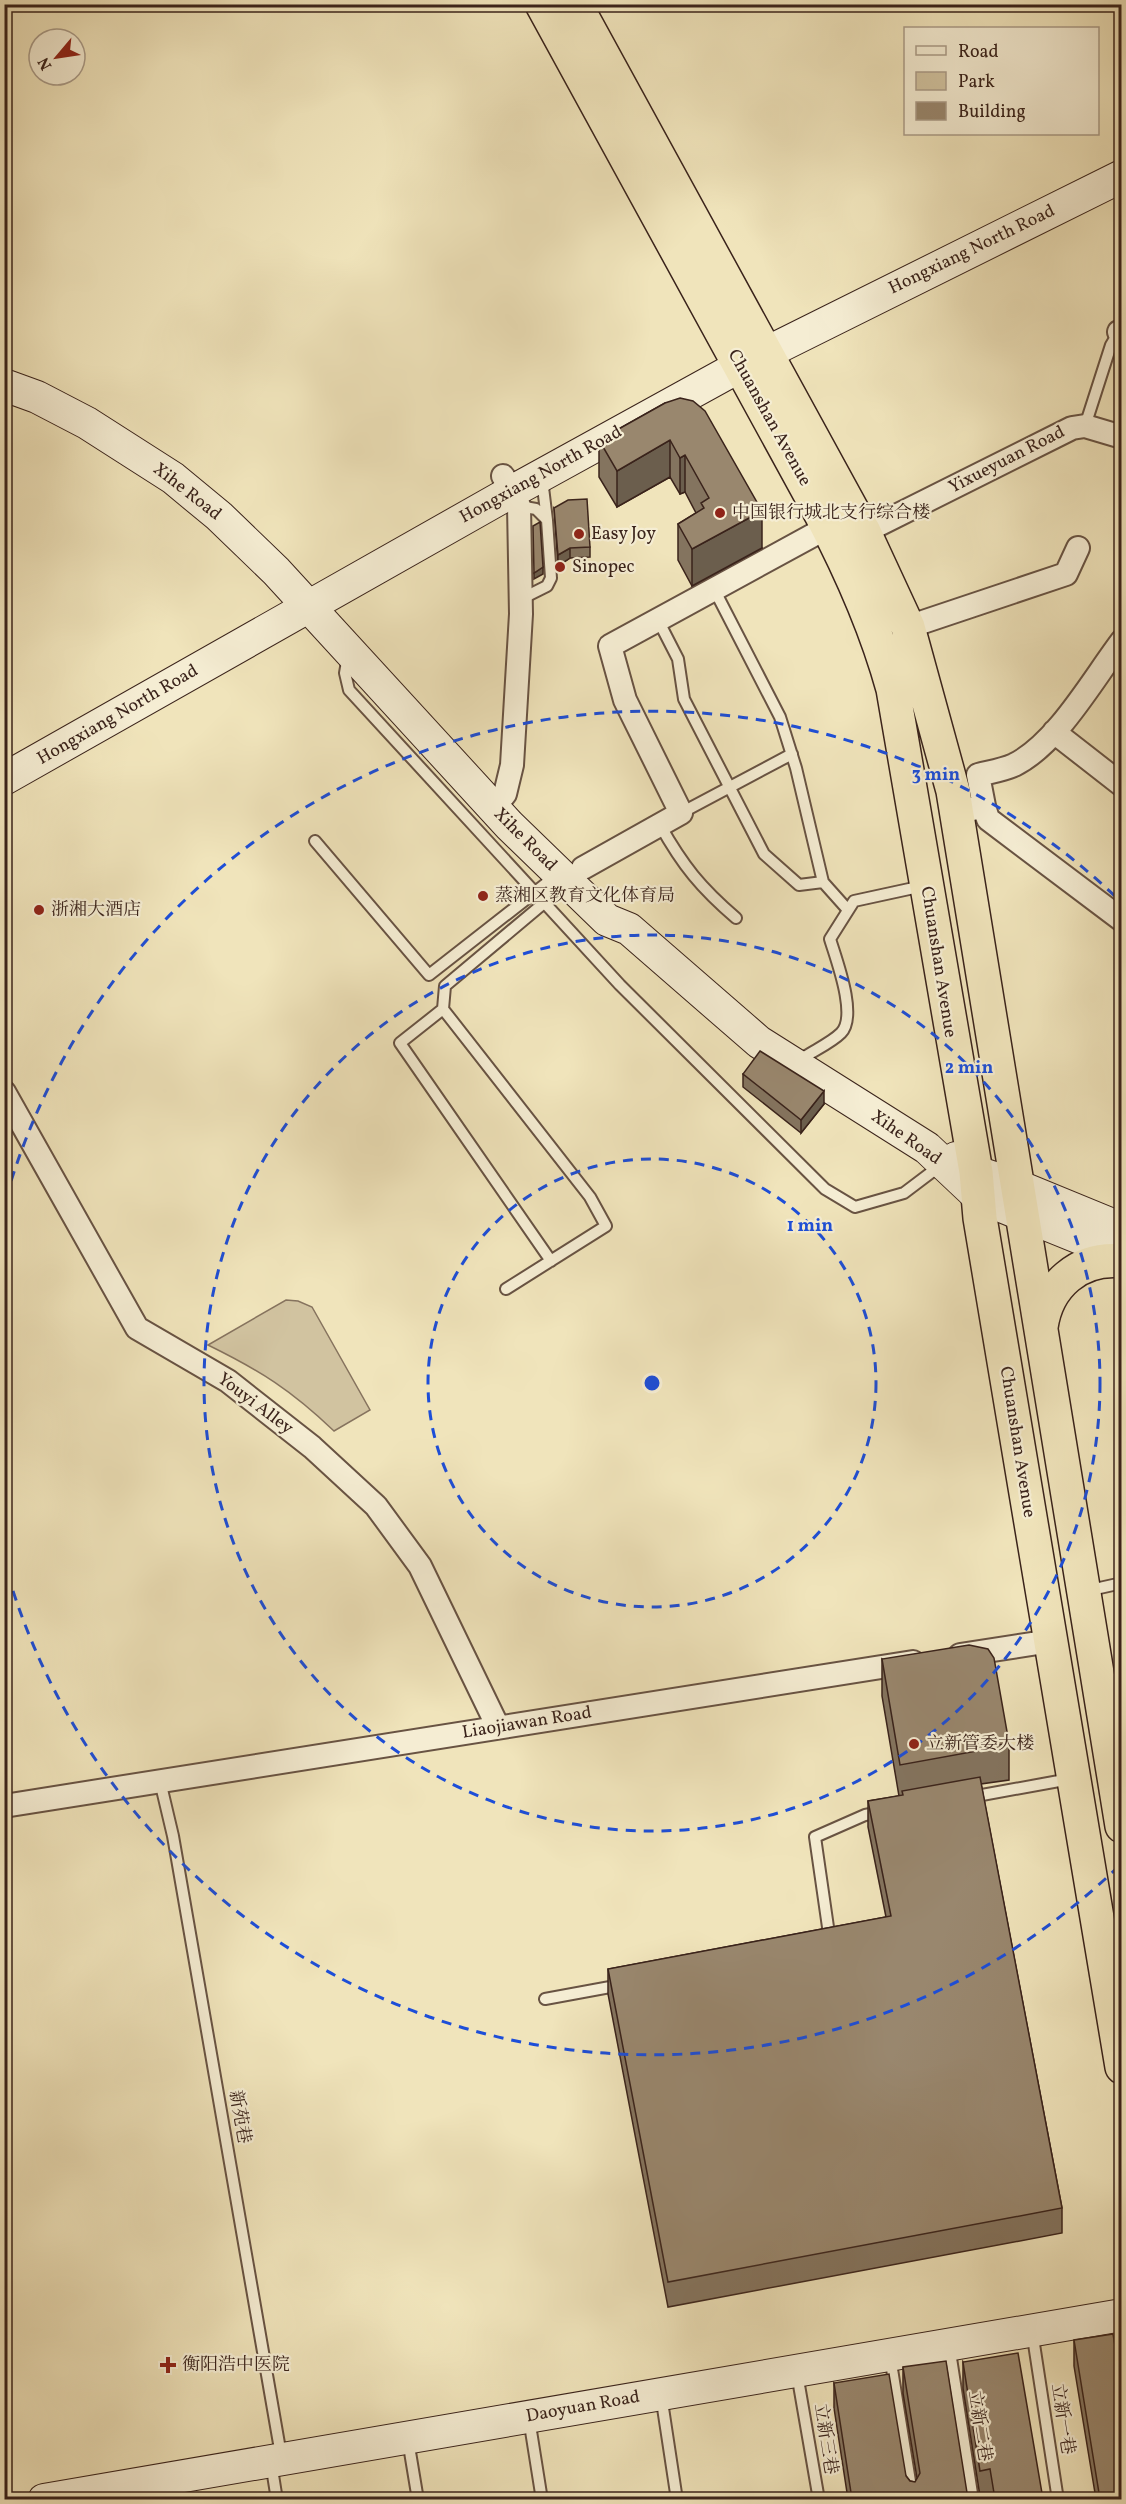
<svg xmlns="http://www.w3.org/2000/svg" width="1126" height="2504" font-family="Vollkorn,'Noto Serif SC',serif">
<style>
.green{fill:#d1c3a0;stroke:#86735e;stroke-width:1.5}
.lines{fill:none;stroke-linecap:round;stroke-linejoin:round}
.lane-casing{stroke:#685343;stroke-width:14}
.street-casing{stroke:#685343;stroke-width:26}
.secondary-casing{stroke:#3a231b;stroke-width:34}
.highway-casing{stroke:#3a231b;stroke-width:36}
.lane{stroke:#f5edd3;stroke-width:10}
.street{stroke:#f5edd3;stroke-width:22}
.secondary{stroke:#f5edd3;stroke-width:32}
.highway{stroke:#f0e4bb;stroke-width:33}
.wall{fill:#84745f;stroke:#3a231b;stroke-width:1.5}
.shaded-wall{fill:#6b5e4d;stroke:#3a231b;stroke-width:1.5}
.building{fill:#99876e;stroke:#3a231b;stroke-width:1.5}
.ring{fill:none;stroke:#1d4ed8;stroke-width:3;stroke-dasharray:10 8}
.poi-dot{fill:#8f2418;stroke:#f5edd3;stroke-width:2}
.labels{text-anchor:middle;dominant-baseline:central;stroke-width:4.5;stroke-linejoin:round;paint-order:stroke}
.street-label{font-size:18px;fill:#3a231b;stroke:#f5edd3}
.poi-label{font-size:18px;fill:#3a231b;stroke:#f5edd3;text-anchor:start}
.centre{fill:#1d4ed8;stroke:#f5edd3;stroke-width:3}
.ring-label{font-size:18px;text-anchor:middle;font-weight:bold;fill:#1d4ed8;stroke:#f5edd3;stroke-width:4.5;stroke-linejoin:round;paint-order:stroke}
</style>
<rect width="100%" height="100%" fill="#f0e4bb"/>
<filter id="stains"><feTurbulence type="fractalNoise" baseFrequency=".00333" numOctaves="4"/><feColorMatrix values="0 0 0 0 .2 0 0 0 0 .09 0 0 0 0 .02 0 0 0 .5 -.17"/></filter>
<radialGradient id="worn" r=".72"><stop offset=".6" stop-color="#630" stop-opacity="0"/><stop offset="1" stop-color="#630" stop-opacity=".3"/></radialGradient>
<path class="green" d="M286 1300 298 1301 312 1307 370 1410 334 1431C291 1390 261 1371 208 1345Z"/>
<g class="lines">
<g class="lane-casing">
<path id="lane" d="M1085 426 1111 345 1120 330
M542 479 547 520
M519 506 536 509 547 520 551 578 547 586 521 599
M714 589 780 717 796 768 823 882 848 910
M658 620 678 659 684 699 764 854 799 885 823 882
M348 656 345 673 349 690 620 985 825 1189 855 1207 904 1193 941 1165
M681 813 792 754
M660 825C683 866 701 888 736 918
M315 841 429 975 557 875
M443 1009 400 1043 551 1261
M806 1056C817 1049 832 1042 841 1033 858 1016 836 959 830 939L854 901 923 886
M506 1289 606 1226 590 1197 443 1009 445 986 544 903 558 876
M1086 1591 1122 1583
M160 1781 173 1836 281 2455
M971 1797 1070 1779
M830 1941 815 1837 865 1815 881 1812
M545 1999 621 1985
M1034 2344 1058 2500
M951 2358 973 2500
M892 2369 913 2500
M799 2385 819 2500
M663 2408 677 2500
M531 2431 542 2500
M410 2452 418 2500
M273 2475 277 2500"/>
</g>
<g class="street-casing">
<path id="street" d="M1119 332 1122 333
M864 532 1072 428 1085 426 1122 437
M908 627 1066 574 1078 548
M1054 732 1122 785
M984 806 988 819 1122 920
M493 809 505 794 512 765 521 614 519 506 503 476
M956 813 984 806 978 775C990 772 1003 770 1014 765 1057 744 1093 679 1122 641
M583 868 681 813 625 700 610 646 828 527
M4 1092 137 1328 228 1381 312 1447 376 1506 420 1566 498 1727
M960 1655 1051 1641
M4 1806 913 1662"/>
</g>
<g class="secondary-casing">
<path id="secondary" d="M4 385 37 397 87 423 173 478 219 516 276 571 509 825 607 920 629 929 759 1042 927 1148 979 1197 1122 1255
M4 779 511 492 740 366 1122 176
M956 1158 976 1172 1015 1185 1122 1229
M44 2500 1122 2315"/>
</g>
<g class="highway-casing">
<path id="highway" d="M542 4 821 514C851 571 876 627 893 689L976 1172 980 1218 1122 2067
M575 4 864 532 908 627 953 791 1122 1826
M1041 1327C1047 1285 1079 1257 1122 1261"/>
</g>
<use href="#lane" class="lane"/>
<use href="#street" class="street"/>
<use href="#secondary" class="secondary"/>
<use href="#highway" class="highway"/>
</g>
<path class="wall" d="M665 403 762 548 692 586 678 560V524L696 513 685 492 680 494 670 477 617 507 599 477V440Z
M554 508 590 547V557L570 558 558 566Z
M743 1074 824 1104 801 1133 743 1087Z
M882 1659 1009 1743V1780L981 1784 1062 2208V2233L668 2307 608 1994V1969L886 1917 868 1827V1801L899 1796 882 1696Z
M1074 2340 1122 2499H1096L1074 2366Z
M963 2362 1043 2499H991L990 2494 980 2496 963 2388Z
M903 2367 968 2499H848L834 2408V2383L910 2481 915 2482 917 2478 903 2393Z"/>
<path class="shaded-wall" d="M670 440V477L617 507V471Z
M685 455V492L680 494V458Z
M762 511V548L692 586V549Z
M570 548V558L558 566V555Z
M543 567V574L534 579V573Z
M824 1091V1104L801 1133V1120Z"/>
<path class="building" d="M680 398 693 401 705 411 762 511 692 549 678 524 704 508 701 503 709 498 685 455 680 458 670 440 617 471 599 440 665 403Z
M587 499 590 547 570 548 558 555 554 508 568 500Z
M540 522 543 567 534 573 533 526Z
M760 1051 824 1091 801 1120 743 1074Z
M969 1645 988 1649 994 1658 1009 1743 976 1749 977 1751 900 1765 882 1659Z
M980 1777 1062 2208 668 2282 608 1969 891 1916 868 1801 903 1795 902 1791Z
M1113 2334 1122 2388V2499H1100L1074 2340Z
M1018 2353 1043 2499H995L990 2469 980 2471 963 2362Z
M946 2361 968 2499H852L834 2383 889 2374 906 2476 910 2481 915 2482 920 2473 903 2367Z"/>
<g class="ring">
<circle cx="652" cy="1383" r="224"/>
<circle cx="652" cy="1383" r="448"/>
<path d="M1119 1866A672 672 0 0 1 6 1568M6 1198A672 672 0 0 1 1119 900"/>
</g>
<g class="poi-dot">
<circle cx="720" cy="513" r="6"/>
<circle cx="579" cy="534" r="6"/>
<circle cx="560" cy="567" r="6"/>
<circle cx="483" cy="896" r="6"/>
<circle cx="39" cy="910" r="6"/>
<circle cx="914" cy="1744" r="6"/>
<path d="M165 2356h6v6h6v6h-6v6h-6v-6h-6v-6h6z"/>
</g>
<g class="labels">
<g class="street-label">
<text transform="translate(972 250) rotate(-26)">Hongxiang North Road</text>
<text transform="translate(769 418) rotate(61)">Chuanshan Avenue</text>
<text transform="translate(1007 460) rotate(-27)">Yixueyuan Road</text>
<text transform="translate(541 475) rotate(-29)">Hongxiang North Road</text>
<text transform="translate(187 492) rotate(38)">Xihe Road</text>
<text transform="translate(118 715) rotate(-30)">Hongxiang North Road</text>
<text transform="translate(525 840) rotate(45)">Xihe Road</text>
<text transform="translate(938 962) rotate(81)">Chuanshan Avenue</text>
<text transform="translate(906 1138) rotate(35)">Xihe Road</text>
<text transform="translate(255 1404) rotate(37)">Youyi Alley</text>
<text transform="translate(1017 1442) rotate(81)">Chuanshan Avenue</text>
<text transform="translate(527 1723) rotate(-9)">Liaojiawan Road</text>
<text transform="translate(239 2117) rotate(80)">新苑巷</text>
<text transform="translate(583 2407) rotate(-10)">Daoyuan Road</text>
<text transform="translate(1062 2419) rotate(81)">立新一巷</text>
<text transform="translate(979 2426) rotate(81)">立新二巷</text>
<text transform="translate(825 2439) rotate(81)">立新三巷</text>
</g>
<g class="poi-label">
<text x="732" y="513">中国银行城北支行综合楼</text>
<text x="591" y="534">Easy Joy</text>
<text x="572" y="567">Sinopec</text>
<text x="495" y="896">蒸湘区教育文化体育局</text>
<text x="51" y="910">浙湘大酒店</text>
<text x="926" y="1744">立新管委大楼</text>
<text x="182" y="2365">衡阳浩中医院</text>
</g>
</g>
<circle cx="652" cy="1383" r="9" class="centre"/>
<g class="ring-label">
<text x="936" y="780">3 min</text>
<text x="969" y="1073">2 min</text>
<text x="810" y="1231">1 min</text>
</g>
<rect width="1126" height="2504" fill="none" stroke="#f0e4bb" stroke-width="24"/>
<rect x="6" y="6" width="1114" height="2492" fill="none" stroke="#3a231b" stroke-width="3"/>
<rect x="12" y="12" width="1102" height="2480" fill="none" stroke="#3a231b" stroke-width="1.5"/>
<rect x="904" y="27" width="195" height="108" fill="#f5edd3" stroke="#aa9c89" stroke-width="1.5"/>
<rect x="916" y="46" width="30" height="9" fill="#f5edd3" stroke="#aa9c89" stroke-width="1.5"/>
<text x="958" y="57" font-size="18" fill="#3a231b">Road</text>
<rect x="916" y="72" width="30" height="18" fill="#d1c3a0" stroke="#aa9c89" stroke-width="1.5"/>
<text x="958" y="87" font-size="18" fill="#3a231b">Park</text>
<rect x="916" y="102" width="30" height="18" fill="#99876e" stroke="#aa9c89" stroke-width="1.5"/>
<text x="958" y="117" font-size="18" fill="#3a231b">Building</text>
<g transform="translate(57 57) rotate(241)"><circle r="28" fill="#f5edd3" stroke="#aa9c89" stroke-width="1.5"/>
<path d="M0-4.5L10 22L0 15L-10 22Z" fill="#8f2418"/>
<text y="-9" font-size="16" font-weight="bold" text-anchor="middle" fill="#3a231b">N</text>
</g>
<rect width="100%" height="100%" filter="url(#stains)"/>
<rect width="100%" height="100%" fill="url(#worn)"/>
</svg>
